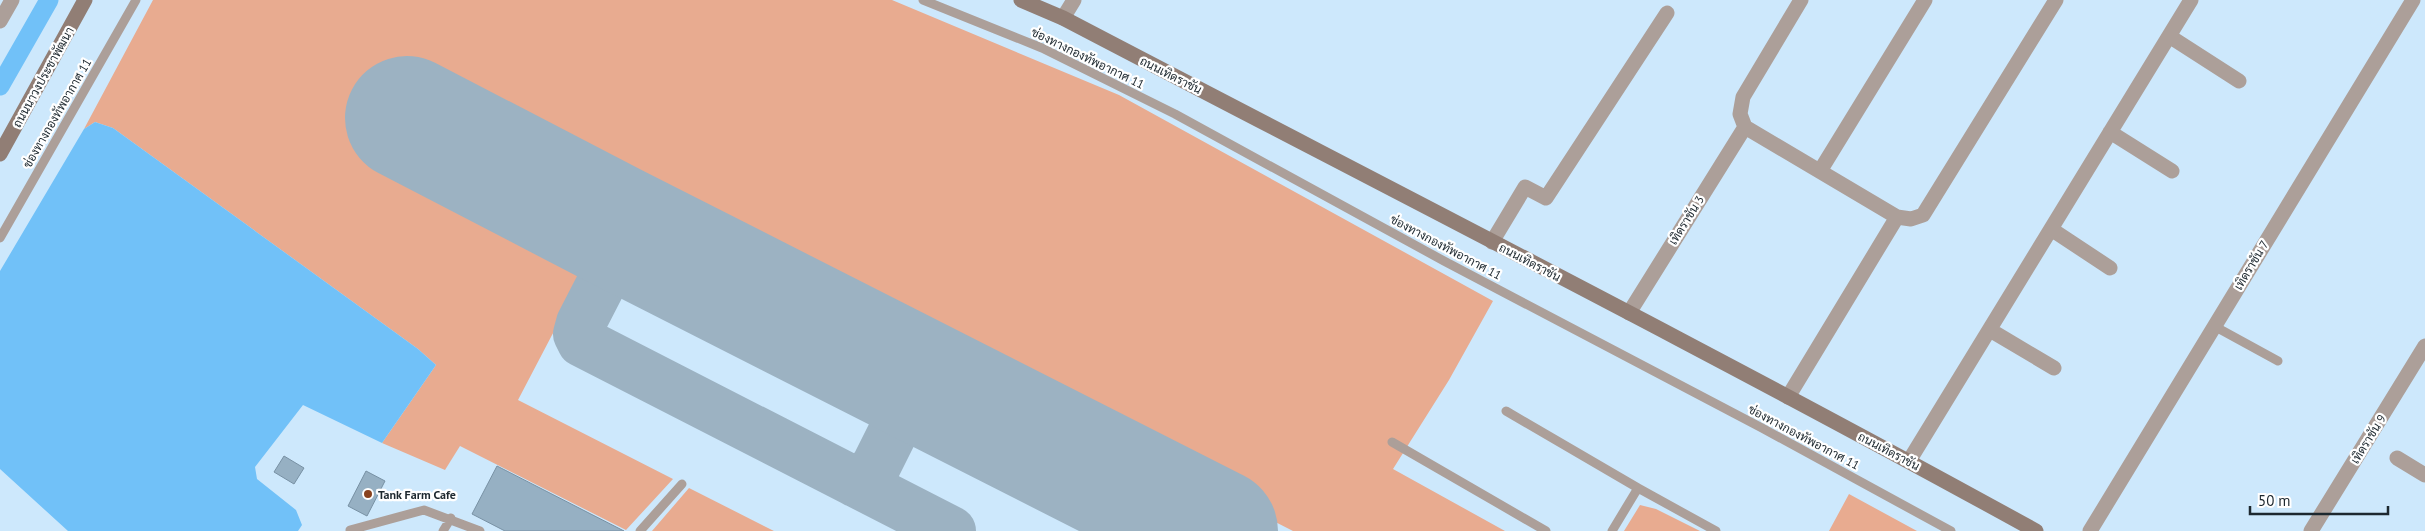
<svg xmlns="http://www.w3.org/2000/svg" width="2425" height="531" font-family="'PT Sans',Sarabun,sans-serif">
<style>
.green{fill:#e8ab90}
.water{fill:#71c1f8}
.lines{fill:none;stroke-linecap:round;stroke-linejoin:round}
.canal{stroke:#71c1f8;stroke-width:19}
.taxiway{stroke:#9cb2c2;stroke-width:50}
.runway{stroke:#9cb2c2;stroke-width:124}
.building{fill:#96b0c3;stroke:#7891a4}
.lane{stroke:#ac9f99;stroke-width:9}
.street{stroke:#ac9f99;stroke-width:15}
.secondary{stroke:#917e75;stroke-width:15}
.poi-dot{fill:#89421e;stroke:#fff;stroke-width:2}
.labels{text-anchor:middle;dominant-baseline:central;stroke-width:4.5;stroke-linejoin:round;paint-order:stroke}
.street-label{font-size:12px;fill:#1d282f;stroke:#fff}
.poi-label{font-size:12px;font-weight:bold;fill:#1d282f;stroke:#fff;text-anchor:start}
</style>
<rect width="100%" height="100%" fill="#cde8fc"/>
<path class="green" d="M153 0H892L1119 95 1493 301 1449 380 1393 469 1505 531H1293L410 82 379 141 596 251 518 400 673 479 626 530 460 446 445 470 382 443 436 365 418 349 113 128 95 122 84 129Z
M689 488 774 531H652Z
M1849 494 1917 531H1829Z
M1640 505 1656 509 1700 531H1624Z"/>
<path class="water" d="M95 122 113 128 418 349 436 365 382 443 303 405 255 467 257 479 296 510 302 525 298 531H68L0 469V271L84 129Z"/>
<g class="lines">
<path class="canal" d="M0 86 49 0"/>
<path class="taxiway" d="M613 225 619 243 615 257 581 323 578 334 582 342 951 531
M855 482 874 470 911 396 931 386
M1188 516 1194 531"/>
<path class="runway" d="M407 118 613 225 1216 531"/>
</g>
<path class="building" d="M284 456 304 468 294 484 274 472Z
M497 466 624 531H505L472 514Z
M366 471 385 481 367 516 348 506Z"/>
<g class="lines">
<path class="lane" d="M923 0 1042 48 1175 114 1444 261 1762 428 1951 531
M0 238 136 0
M2214 326 2278 361
M1506 411 1638 488
M1392 442 1546 531
M350 530 424 510 480 531
M443 531 451 518
M640 531 682 484
M1612 531 1638 488 1716 531"/>
<path class="street" d="M1801 0 1743 97 1740 114 1745 127 1897 217 1911 219 1923 215 2056 0
M1063 18 1074 0
M0 21 12 0
M2169 36 2239 81
M2110 132 2172 171
M1820 171 1925 0
M2051 229 2110 268
M1492 242 1525 187 1546 198 1667 13
M1629 313 1745 127
M1990 330 2054 368
M1788 397 1897 217
M2397 458 2425 475
M1909 461 2191 0
M2090 531 2413 0
M2311 531 2425 346"/>
<path class="secondary" d="M1021 0 1063 18C1388 188 1715 354 2036 531
M0 154 85 0"/>
</g>
<circle class="poi-dot" cx="368" cy="494" r="5"/>
<g class="labels">
<g class="street-label">
<text transform="translate(1088 58) rotate(26)">ช่องทางกองทัพอากาศ 11</text>
<text transform="translate(1171 75) rotate(27)">ถนนเทิดราชัน</text>
<text transform="translate(43 77) rotate(-61)">ถนนนาวงประชาพัฒนา</text>
<text transform="translate(57 113) rotate(-60)">ช่องทางกองทัพอากาศ 11</text>
<text transform="translate(1686 220) rotate(-58)">เทิดราชัน 3</text>
<text transform="translate(1446 247) rotate(28)">ช่องทางกองทัพอากาศ 11</text>
<text transform="translate(1530 262) rotate(28)">ถนนเทิดราชัน</text>
<text transform="translate(2251 265) rotate(-59)">เทิดราชัน 7</text>
<text transform="translate(1804 437) rotate(28)">ช่องทางกองทัพอากาศ 11</text>
<text transform="translate(2368 439) rotate(-58)">เทิดราชัน 9</text>
<text transform="translate(1889 451) rotate(28)">ถนนเทิดราชัน</text>
</g>
<g class="poi-label">
<text x="378" y="494">Tank Farm Cafe</text>
</g>
</g>
<path d="M2250 506v8h138v-8" fill="none" stroke="#1d282f" stroke-width="2.5"/>
<text x="2258" y="506" font-size="15" fill="#1d282f" stroke="#ffffff" stroke-width="4" paint-order="stroke">50 m</text>
</svg>
